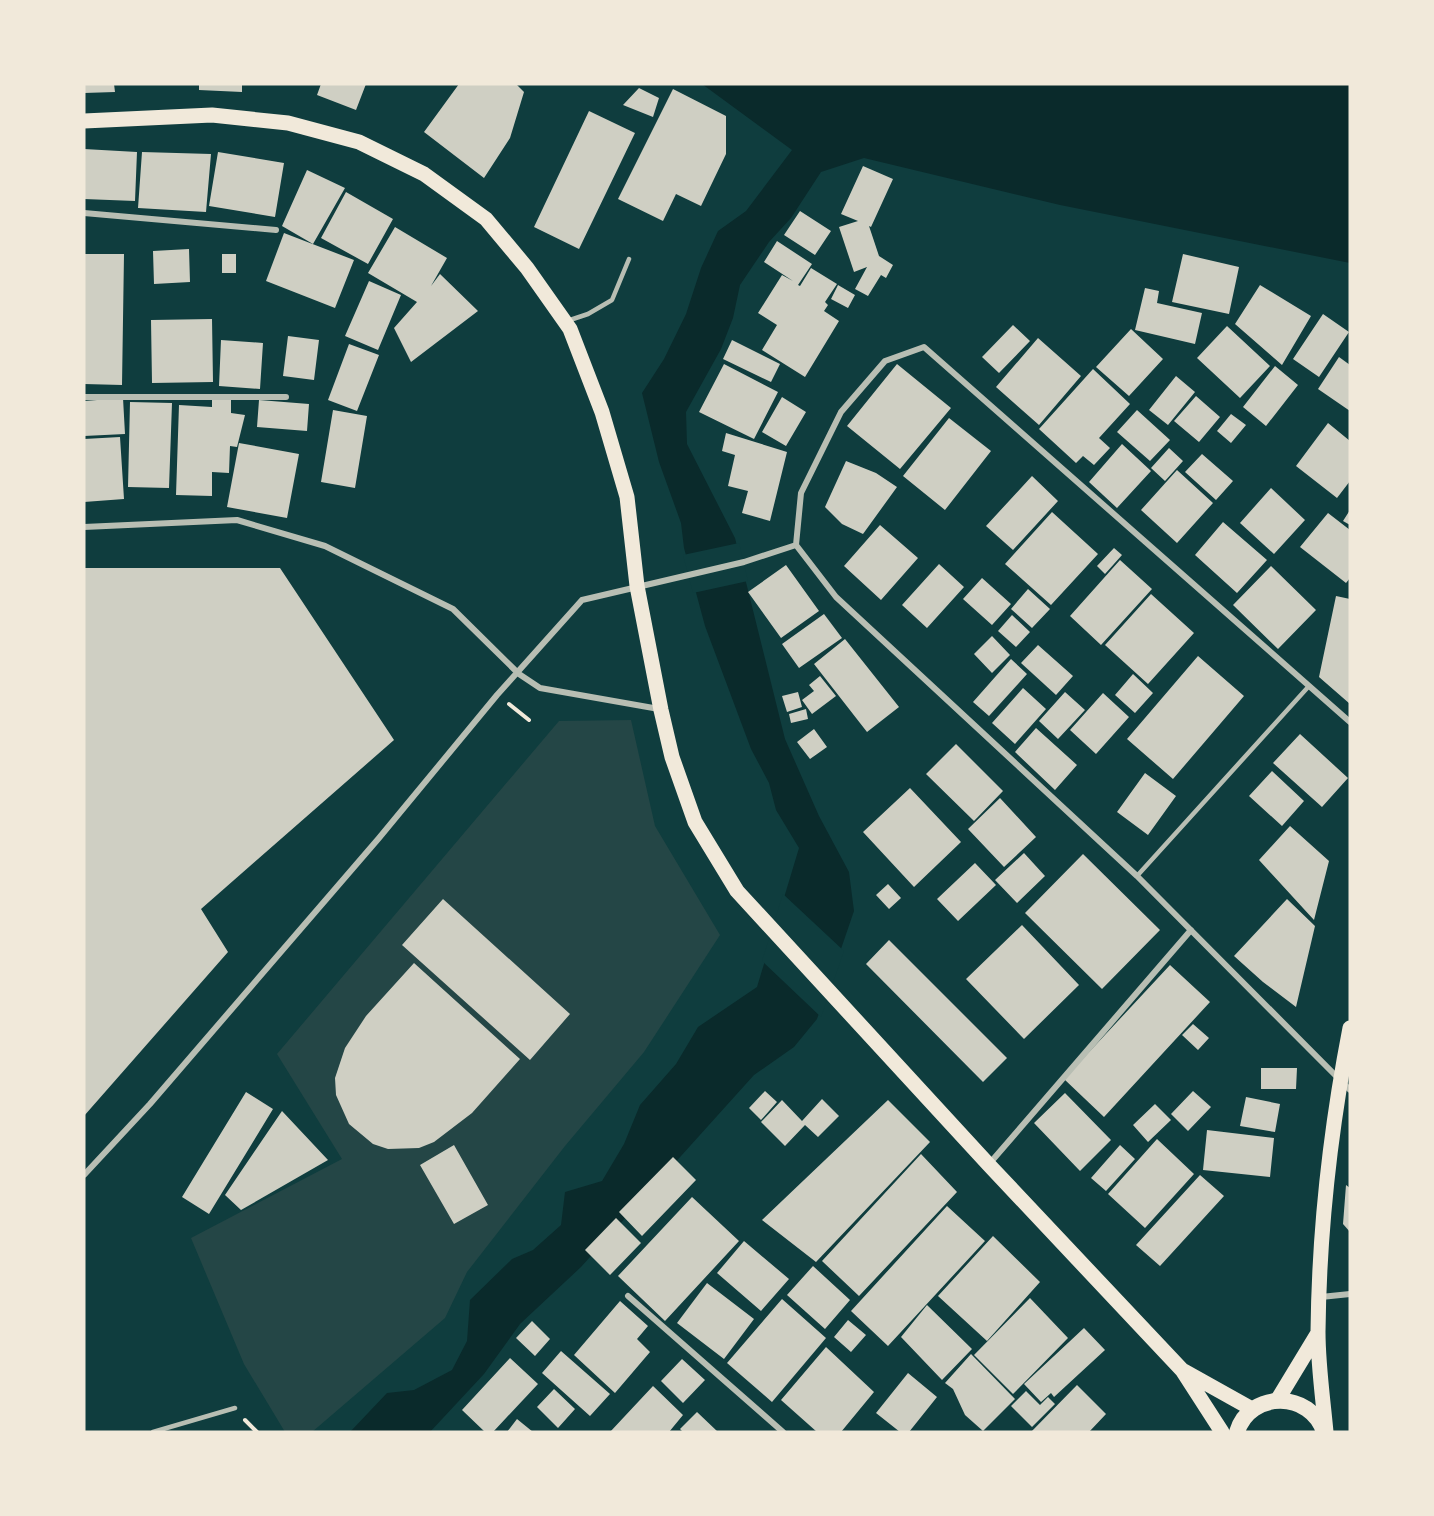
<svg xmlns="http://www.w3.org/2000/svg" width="1434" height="1516" font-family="Arial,sans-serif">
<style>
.green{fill:#244646}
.water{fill:#0a2a2b}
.pier{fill:#0f3d3e}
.building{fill:#cfcfc3}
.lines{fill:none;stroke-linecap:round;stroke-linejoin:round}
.path{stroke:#f1e9da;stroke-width:4}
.service{stroke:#b8beb3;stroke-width:4.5}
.minor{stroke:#b8beb3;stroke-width:6}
.primary{stroke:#f1e9da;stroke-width:15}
.trunk{stroke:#f1e9da;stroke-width:16}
</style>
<rect width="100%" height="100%" fill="#0f3d3e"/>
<path class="green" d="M631 720 655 826 720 935 644 1052 565 1146 467 1272 445 1318 312 1432H285L244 1364 191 1238 342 1159 277 1054 559 721Z"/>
<path class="water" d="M702 84H1350V263L1060 205 864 158 821 172 791 218 769 242 740 285 733 318 721 349 686 412 687 444 735 538 785 739 819 816 849 872 854 911 817 1019 794 1047 754 1075 581 1267 520 1324 484 1374 430 1432H350L387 1393 414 1390 452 1370 467 1341 470 1300 512 1259 533 1250 561 1225 565 1192 602 1181 624 1144 640 1105 676 1064 698 1027 757 987 799 848 776 810 769 783 751 749 705 626 684 548 681 523 659 462 642 393 664 359 686 314 701 268 718 231 746 211 792 150Z"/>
<path class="pier" d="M739 543 748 581 693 593 683 555Z
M783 894 844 951 821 1017 762 961Z"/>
<path class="building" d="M84 84H114L115 92 84 93Z
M199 84H242V92L199 90Z
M321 84H366L356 110 317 95Z
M459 84H516L524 92 510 138 484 178 424 132Z
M639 88 659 98 653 117 623 105Z
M673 89 726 116V154L701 206 676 194 663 221 618 199Z
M589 111 635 133 579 249 534 227Z
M84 149 137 152 135 201 84 199Z
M142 152 211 154 206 212 138 208Z
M218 152 284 163 275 217 209 206Z
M863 166 893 179 871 227 869 226 879 256 893 265 886 278 881 275 868 296 855 289 867 267 854 272 839 227 858 221 841 214Z
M307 170 345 188 313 244 282 226Z
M346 192 393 219 368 264 321 238Z
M800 211 831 231 815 255 784 235Z
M395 227 447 258 431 286 440 274 478 311 411 362 394 328 417 302 368 273Z
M284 233 354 260 335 308 266 281Z
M777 241 812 264 798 285 800 286 811 268 837 284 825 302 828 305 824 311 839 321 805 377 762 350 777 325 758 313 782 275 793 281 764 262Z
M189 249 190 282 154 284 153 251Z
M84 254H124L122 385 84 384Z
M222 254H236V273H222Z
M1183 254 1239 267 1229 314 1172 302Z
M369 281 401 295 378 350 345 336Z
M838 285 855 295 848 308 831 299Z
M1260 285 1311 316 1282 365 1235 324Z
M1145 288 1159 291 1157 303 1202 313 1195 344 1135 330Z
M1323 314 1349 332 1319 377 1293 359Z
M212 319 213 382 152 383 151 320Z
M1013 325 1030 341 999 373 982 357Z
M1227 326 1270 366 1240 398 1197 358Z
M1131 329 1163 359 1129 396 1096 367Z
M288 336 319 340 314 380 283 376Z
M1038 338 1081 376 1039 425 996 387Z
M221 340 263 343 260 389 219 386Z
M732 340 780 364 771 382 723 359Z
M349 344 379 355 357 411 328 400Z
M1339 357 1350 365V411L1318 389Z
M724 364 778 392 754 439 699 412Z
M897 364 951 408 900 469 847 426Z
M1275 366 1298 385 1266 426 1243 407Z
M1093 369 1130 404 1099 438 1110 448 1094 465 1083 456 1076 463 1039 429Z
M1176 376 1195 392 1168 425 1149 410Z
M1196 396 1220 417 1199 442 1174 421Z
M782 397 806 412 786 446 762 432Z
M123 398 125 434 84 436V401Z
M212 399 231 400V413L245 415 237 447 230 446 229 473 212 472V496L176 495 179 405 212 407Z
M259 400 309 404 307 431 257 427Z
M130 402 172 403 169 488 128 487Z
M333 410 367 416 355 488 321 482Z
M1137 410 1170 440 1150 461 1117 432Z
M1231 414 1246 425 1231 443 1217 431Z
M949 418 991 451 945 510 903 476Z
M1328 423 1350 441V481L1337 498 1296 466Z
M726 433 787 452 770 521 742 513 748 491 728 486 735 455 722 451Z
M120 437 124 499 84 502V439Z
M239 443 299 454 287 518 227 507Z
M1122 444 1151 471 1117 508 1089 482Z
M1169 448 1183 461 1165 481 1151 468Z
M1202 454 1233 481 1216 500 1185 472Z
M846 461 876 473 897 487 863 534 842 524 825 507Z
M1177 470 1213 503 1177 543 1141 510Z
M1032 476 1058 501 1013 550 986 526Z
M1271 488 1305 520 1274 554 1240 523Z
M1350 510V525L1343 521Z
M1052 512 1098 554 1051 605 1005 564Z
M1328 513 1350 530V578L1346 583 1300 547Z
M1223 522 1267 560 1237 593 1195 555Z
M880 525 918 558 881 600 844 566Z
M1114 548 1122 555 1105 574 1097 566Z
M1120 560 1152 589 1101 645 1070 616Z
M939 564 964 587 927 628 902 605Z
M786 565 819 611 781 638 748 592Z
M1271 566 1316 610 1278 649 1233 605Z
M84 568H280L394 740 201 909 228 952 84 1116Z
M982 578 1011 604 992 625 963 599Z
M1028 589 1050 609 1032 628 1011 609Z
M1151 594 1194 633 1148 684 1105 645Z
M1336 596 1350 599V704L1319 677Z
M824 614 842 638 799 668 782 644Z
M1012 615 1030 632 1016 647 998 631Z
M992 636 1010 655 992 673 974 654Z
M845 639 899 707 867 732 814 664Z
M1038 645 1073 676 1056 695 1021 663Z
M1198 656 1244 696 1173 779 1127 739Z
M1011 659 1027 674 989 716 973 702Z
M1133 674 1153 693 1135 713 1115 695Z
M820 676 836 696 812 714 802 700 814 691 809 685Z
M1023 688 1046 709 1015 744 992 723Z
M798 692 802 707 787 712 782 696Z
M1065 692 1085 710 1058 739 1039 721Z
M1103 693 1129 717 1096 754 1070 730Z
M806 709 808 719 791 723 789 714Z
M1036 728 1077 765 1055 790 1015 752Z
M814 729 827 747 810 759 797 742Z
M1300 734 1348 778 1322 807 1273 763Z
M956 744 1003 791 974 821 926 774Z
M1272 771 1304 801 1282 826 1249 796Z
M1145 773 1176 796 1148 835 1117 812Z
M910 788 961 842 914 887 863 832Z
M1000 798 1036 837 1004 867 968 829Z
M1290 826 1329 861 1314 920 1259 860Z
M1024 853 1045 876 1017 903 995 880Z
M1083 854 1160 930 1102 989 1025 913Z
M975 863 996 885 958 921 937 899Z
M888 884 901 898 889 909 876 895Z
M443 899 570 1014 530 1060 402 945Z
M1287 899 1315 926 1296 1007 1263 982 1234 956Z
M1022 925 1079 985 1024 1039 966 979Z
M889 940 1007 1058 983 1082 866 964Z
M414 963 520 1059 472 1113 434 1142 419 1148 388 1149 373 1144 349 1124 336 1095 335 1078 345 1048 366 1016Z
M1170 965 1210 1002 1104 1117 1064 1079Z
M1193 1024 1209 1038 1198 1050 1182 1035Z
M1261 1068H1297L1296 1089H1261Z
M765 1091 777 1102 761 1120 749 1108Z
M1193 1091 1211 1107 1188 1131 1171 1114Z
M246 1092 273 1109 209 1214 182 1197Z
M1065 1093 1111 1140 1080 1171 1034 1123Z
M1246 1097 1280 1104 1275 1132 1240 1126Z
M822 1099 839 1116 818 1137 805 1125 785 1146 761 1122 782 1100 802 1121Z
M888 1100 930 1142 816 1262 762 1220Z
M1155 1104 1171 1120 1148 1142 1133 1125Z
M282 1111 328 1160 241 1210 225 1195Z
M1207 1130 1274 1138 1270 1177 1203 1170Z
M1157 1139 1194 1174 1145 1228 1108 1194Z
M454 1145 488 1205 454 1224 420 1165Z
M1120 1145 1135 1159 1106 1191 1091 1178Z
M921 1154 957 1192 859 1296 822 1261Z
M673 1157 696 1180 642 1236 619 1212Z
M1200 1175 1224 1196 1160 1266 1136 1245Z
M1346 1185 1350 1188V1232L1343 1224Z
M692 1197 739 1241 665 1321 618 1276Z
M947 1206 985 1241 888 1346 851 1311Z
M616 1218 641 1243 610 1275 585 1250Z
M993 1236 1040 1282 987 1341 938 1296Z
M744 1241 789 1279 761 1311 717 1273Z
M813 1266 850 1300 825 1329 787 1295Z
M707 1283 754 1319 724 1359 677 1323Z
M1030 1298 1068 1338 1013 1394 974 1355Z
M782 1299 826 1338 772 1402 727 1363Z
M620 1301 648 1326 637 1339 650 1352 615 1393 574 1355Z
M927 1305 972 1349 942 1380 901 1337Z
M848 1320 866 1335 851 1352 834 1337Z
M532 1321 550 1339 535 1356 516 1338Z
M1084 1328 1105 1350 1054 1397 1051 1393 1041 1402 1024 1384Z
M826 1347 874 1392 841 1432H817L781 1400Z
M561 1351 610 1394 590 1416 542 1373Z
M971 1354 1015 1399 983 1431 965 1415 953 1389 945 1383Z
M510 1358 538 1384 493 1432H485L462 1410Z
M682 1359 705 1380 683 1403 661 1381Z
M908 1373 937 1397 909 1432H900L876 1413Z
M1077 1385 1106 1414 1089 1432H1031Z
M653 1386 683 1415 669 1432H610Z
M554 1389 575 1409 558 1428 537 1407Z
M1026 1391 1040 1405 1048 1397 1055 1404 1032 1427 1011 1406Z
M697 1412 718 1432H683L680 1429Z
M517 1419 533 1432H507Z"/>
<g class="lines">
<path class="path" d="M509 704 529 720
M245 1420 257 1432"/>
<path class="service" d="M567 321 588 314 612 300 629 259
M1137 876 1309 686
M153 1432 235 1408"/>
<path class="minor" d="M84 213 276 230
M84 397H286
M84 527 237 520 325 546 453 609 519 674 540 688 659 709
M796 545 801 493 841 412 885 361 924 347 1350 722
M796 545 836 597 1137 876 1350 1090
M990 1163 1191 930
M84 1175 150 1104 379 838 497 695 582 600 744 562 796 545
M628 1296 783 1432
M1321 1297 1350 1294"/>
<path class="primary" d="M84 121 212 115 288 123 359 142 424 174 486 219 527 268 570 329 602 412 627 497 637 586 661 710 672 757 695 822 737 891 989 1165 1182 1370 1222 1432
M1184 1371 1252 1409
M1278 1399 1318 1333
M1326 1432C1323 1399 1318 1365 1318 1332 1319 1233 1331 1126 1350 1028"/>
<path class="trunk" d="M1237 1432C1250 1390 1311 1391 1324 1432"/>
</g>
<rect width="1434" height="1516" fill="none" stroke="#f1e9da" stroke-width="171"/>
</svg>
